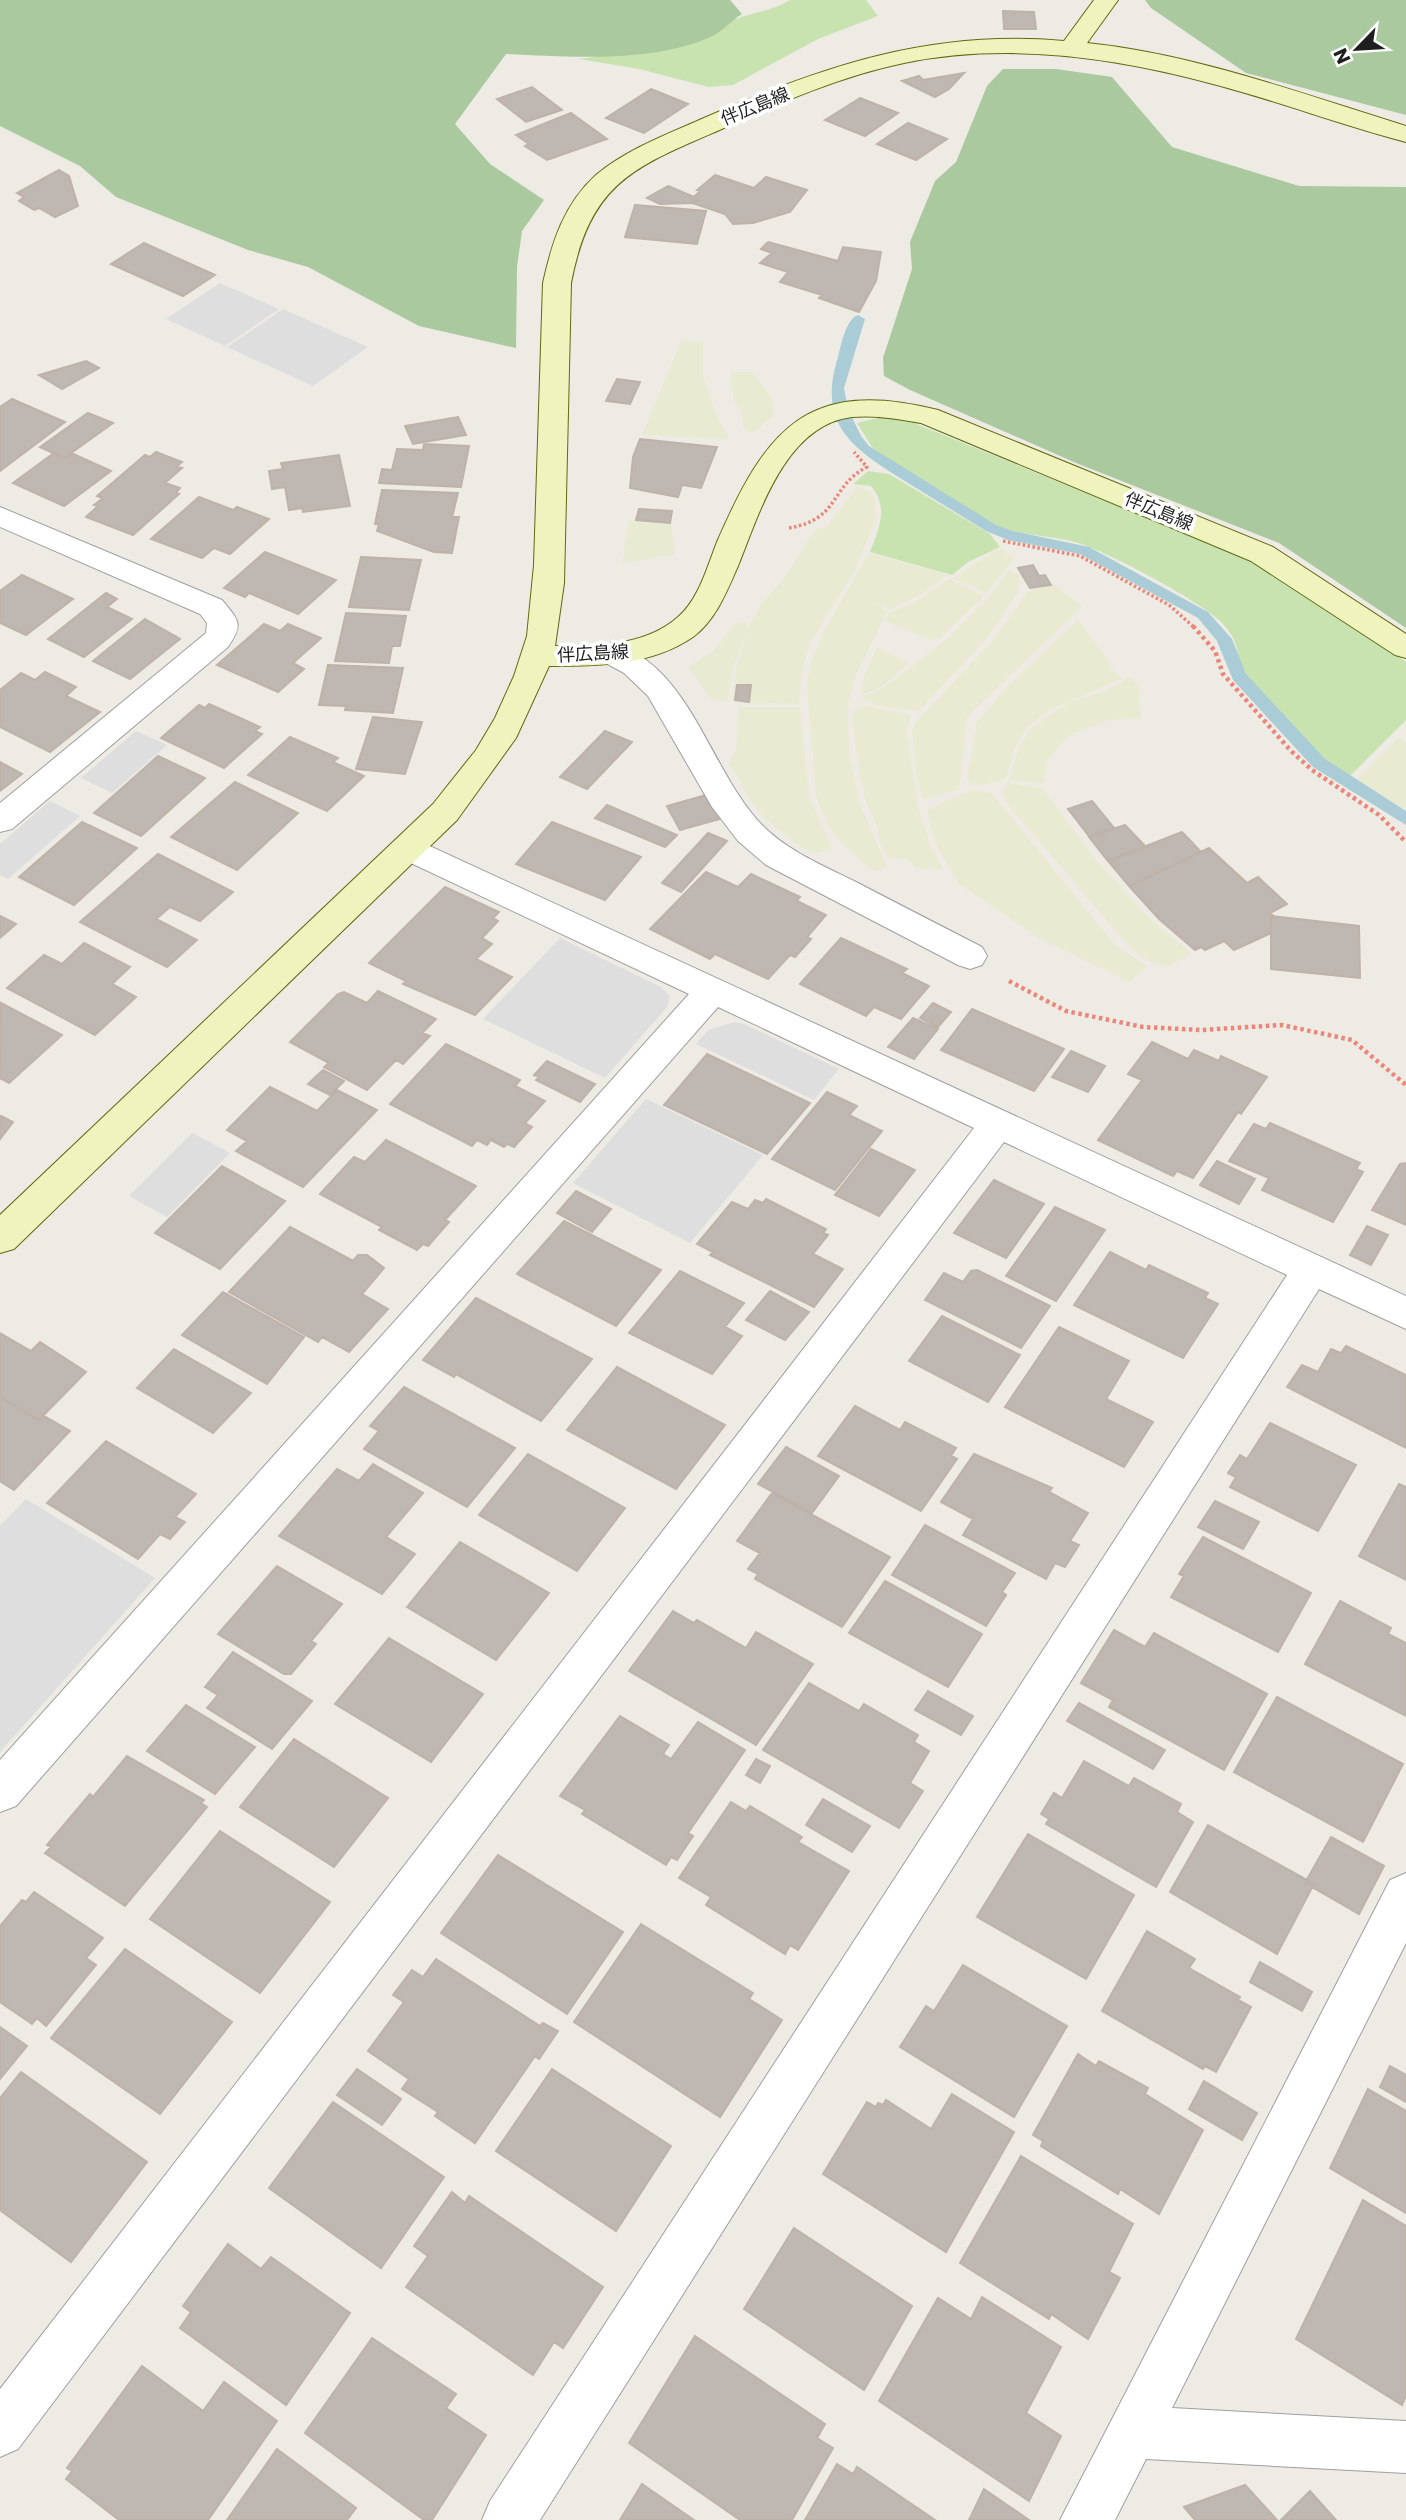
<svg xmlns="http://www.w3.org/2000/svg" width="1406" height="2520" font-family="Poppins,'Noto Sans JP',sans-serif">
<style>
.farmland{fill:#e8ebd2}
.grass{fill:#c8e3b0}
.forest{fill:#aac99e}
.parking{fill:#dedede}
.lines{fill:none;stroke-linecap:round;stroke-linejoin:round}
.stream{fill:#aaccd7;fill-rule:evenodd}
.building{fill:#beb7b2;stroke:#beb2a9;stroke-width:2}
.street-casing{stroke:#9f9f9f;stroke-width:2}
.secondary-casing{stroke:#5f6a10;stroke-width:2}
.path-far1{stroke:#eb8679;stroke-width:3.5;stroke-dasharray:2.5 2.5;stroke-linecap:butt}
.path{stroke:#eb8679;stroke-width:4.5;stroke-dasharray:3.5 3.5;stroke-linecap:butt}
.street{fill:#fff;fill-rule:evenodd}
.secondary{fill:#eff3be;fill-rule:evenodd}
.labels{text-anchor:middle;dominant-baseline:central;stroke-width:7;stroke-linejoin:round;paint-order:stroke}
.far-street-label{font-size:18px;fill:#1e1e1e;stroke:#fff}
</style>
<rect width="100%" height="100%" fill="#eeebe5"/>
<path class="farmland" d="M681 341 703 342V375L718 420 730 439 642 435Z
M731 372H752L773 399 774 415 753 433 743 428 742 412 733 400Z
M858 486 871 492 875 501 876 519 854 572 810 642 801 675 799 704 732 702 737 665 750 624 761 604 781 582 814 531 827 526Z
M629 521 671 524 675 554 622 564Z
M1001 548 1014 559 987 593 952 578Z
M869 553 948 575 922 594 889 610 885 606 875 603 887 611 856 675 848 704 849 754 860 805 887 866 874 872 841 843 828 825 816 796 807 687 810 664 825 629Z
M1009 570 1020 576 1018 592 989 636 919 711 879 706 860 698 883 688 946 640 988 598Z
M949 579 984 596 939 639H928L885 621 890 612 913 603Z
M1055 585 1082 607 967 717 959 789 923 800 917 777 912 732 915 723 995 638 1028 591Z
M1078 619 1111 665 1109 668 1123 678 1049 710 1027 727 1014 749 1006 779 980 786 972 785 967 779 977 722 1007 687Z
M737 622 748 624V630L734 665 727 702 712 700 688 667 713 651Z
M877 647 909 663 881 687 861 695 865 674Z
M1129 677 1138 684 1141 718 1109 720 1069 735 1048 760 1043 783 1009 780 1018 750 1031 728 1070 702 1105 691Z
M868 706 910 715 907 732 919 811 931 847 944 870 917 868 907 859 888 858 879 839 878 828 866 802 860 776 852 718 856 707Z
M739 707H800L809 797 832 848 814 854 797 845 759 813 750 800 729 763 736 750Z
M1398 738 1406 743V810L1356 780Z
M1007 783 1042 788 1097 861 1150 919 1191 953 1168 967 1147 960 1130 948 1005 801 1003 790Z
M972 790 992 793 1115 945 1147 966 1130 982 1042 940 959 884 936 845 927 810Z"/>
<path class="grass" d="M790 0H866L878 16 818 39 733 85 709 87 639 69 579 59 609 55 725 24C746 12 769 13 790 0Z
M881 417 914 423 1251 560 1305 592 1406 662V720L1349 777C1315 757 1270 709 1247 677 1233 657 1244 644 1220 621 1198 600 1100 547 1071 541 1044 535 1019 535 993 526L881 454 872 447 857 423Z
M868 471 889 474 990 534 1000 547 968 562 952 575 870 552C879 529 889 507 871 486L853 484Z"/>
<path class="forest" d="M0 0H730L742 14C729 22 722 33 708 38 650 63 568 57 506 54L455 124 490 164 544 200 522 231 517 267 516 348 419 326 308 267 248 250 116 197 80 166 0 126Z
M1145 0H1406V115L1246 73 1151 8Z
M1003 69H1056L1112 77 1172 147 1299 186 1406 187V628L1279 543 1076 463 910 390 884 376 883 358 912 269 910 242 935 181 956 162 987 86Z"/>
<path class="parking" d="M220 283 279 309 225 346 166 319Z
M283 309 368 347 313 386 227 347Z
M136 731 167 745 112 793 81 778Z
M50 801 80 816 8 879 0 875V844Z
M560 938 659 986 670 996 667 1007 605 1078 483 1019Z
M735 1022 744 1024 839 1069 814 1100 696 1044 708 1030Z
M646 1099 763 1155 690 1243 573 1183Z
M192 1133 230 1153 167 1217 129 1196Z
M26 1499 155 1578 0 1752V1526Z"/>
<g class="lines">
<path class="stream" d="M858 315 865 319 844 388 848 409 861 436 869 446 996 525 1012 531 1089 547 1208 612 1232 639 1246 674 1325 759 1406 811V825L1313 767 1233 680 1217 641 1198 618 1080 554 1008 540 986 531C960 515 934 499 908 483 855 450 816 427 838 357 841 345 846 319 858 315Z"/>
</g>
<path class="building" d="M1003 11 1034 12 1036 29H1004Z
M964 73 949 89 935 97 902 81 919 76 923 80Z
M532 87 562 110 526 122 497 99Z
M651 89 688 104 644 133 606 118Z
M860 98 898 113 865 136 825 120Z
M571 113 607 139 547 160 525 146 529 144 516 135Z
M908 123 947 139 916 160 877 144Z
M59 170 69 176 78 206 55 217 39 208 34 210 19 201 24 197 17 193Z
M715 175 754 188 766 177 807 190 790 212 753 223 733 224 725 214 692 203 699 200 694 197 700 191 697 190Z
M668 186 694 197 699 200 692 203 660 204 647 198Z
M635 205 706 211 697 244 625 237Z
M768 242 838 261 843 247 881 252 876 281 859 312 819 298 822 295 780 282 788 272 760 263 772 253 761 249Z
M144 243 215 275 183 296 111 264Z
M86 361 99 368 62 389 39 375Z
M617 379 640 382 630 404 606 401Z
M12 399 65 422 0 471V407Z
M88 413 113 423 64 458 40 447Z
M458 417 466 435 413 444 405 426Z
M640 439 717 447 701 488 682 485 678 497 630 488 633 457Z
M424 444 469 446 461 487 379 483 382 469 392 470 397 449 423 450Z
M156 452 182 462 176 467 182 468 165 483 180 488 176 493 179 494 133 535 86 517 98 506 94 505 103 498 97 496 145 455 150 457Z
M54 453 64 458 71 453 111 471 64 506 13 483Z
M339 455 350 506 303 512 302 508 289 510 285 487 272 489 269 471 283 469 281 463Z
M382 490 458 493 452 517H459L452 553 434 552 377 531 379 524H375Z
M199 497 233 510 237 507 269 519 230 554 214 548 202 558 151 539Z
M639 509 672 511 670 523 636 520Z
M265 552 336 580 298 614 249 593 245 597 224 588Z
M361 557 421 560 409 610 349 607Z
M1033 565 1039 576 1045 575 1051 585 1030 588 1018 568Z
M22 575 73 599 26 635 0 623V591Z
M106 593 117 599 107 607 132 619 84 657 48 639Z
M346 613 406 616 400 646H392L389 663 335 661Z
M145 619 180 639 130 679 93 661Z
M264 624 280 631 288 624 321 638 293 663 304 669 278 692 217 665Z
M328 665 403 668 393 713 345 710 346 706 319 705Z
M45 672 76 687 66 696 100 712 50 752 0 727V690L21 673 35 680Z
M737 685H751L749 702 735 700Z
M209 704 260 727 255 731 262 734 224 768 161 738 199 705 205 708Z
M373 717 422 722 405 774 356 769Z
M605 731 632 742 587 789 560 777Z
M290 737 338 758 333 762 364 776 327 811 248 775Z
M158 756 205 778 141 836 94 813Z
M0 762 22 774 0 791Z
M235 782 298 813 237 870 171 837Z
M706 795 720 819 680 830 667 806Z
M1092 801 1114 828 1089 836 1068 809Z
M607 805 677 835 665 847 595 818Z
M82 822 137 848 74 905 19 877Z
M552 822 641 857 605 900 516 864Z
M1125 825 1145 846 1108 861 1089 837Z
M1182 832 1201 852 1129 886 1108 861Z
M708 833 727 841 681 892 662 883Z
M1209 848 1247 883 1258 877 1287 904 1270 913 1275 917 1271 916V933L1234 950 1224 941 1205 950 1201 947 1195 950 1159 919 1129 886Z
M158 854 233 892 200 921 170 907 156 919 197 940 167 967 80 922Z
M706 872 738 887 751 874 800 897 797 901 826 915 807 937 811 939 795 957 790 955 768 979 715 954 710 959 650 929Z
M445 887 499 912 493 918 498 921 482 938 492 944 476 959 512 977 475 1015 403 984 406 981 369 963Z
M0 916 16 924 0 938Z
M1271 916 1359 926 1360 978 1271 969Z
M841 938 907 969 902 973 929 986 901 1019 874 1007 866 1016 800 984Z
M84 943 130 967 112 984 136 997 95 1035 7 988 44 955 62 964Z
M378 991 436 1019 422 1033 430 1036 403 1064 396 1060 367 1090 324 1067 329 1063 290 1042 338 994 344 992 367 1003Z
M1 1003 62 1035 9 1083 0 1078Z
M933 1003 951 1012 938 1027 920 1018Z
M972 1009 1064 1049 1034 1091 941 1050Z
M913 1018 938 1029 914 1059 888 1047Z
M1152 1042 1188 1059 1194 1050 1219 1061 1221 1056 1267 1077 1241 1114 1238 1112 1193 1178 1177 1171 1173 1176 1098 1140 1142 1080 1128 1074Z
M446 1044 520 1080 515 1086 545 1101 525 1123 532 1127 514 1147 507 1144 504 1147 491 1140 487 1145 477 1140 472 1146 390 1104Z
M1071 1051 1105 1066 1088 1092 1052 1077Z
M707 1054 810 1103 767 1154 664 1105Z
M547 1061 595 1084 580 1102 536 1080 539 1077 534 1075Z
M323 1070 344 1081 330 1095 308 1084Z
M270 1087 317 1111 337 1090 377 1110 303 1187 236 1151 247 1141 227 1130Z
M827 1092 857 1106 849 1115 882 1131 835 1190 772 1159Z
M1 1116 13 1122 0 1139V1116Z
M1270 1123 1360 1163 1356 1169 1363 1172 1333 1222 1262 1190 1269 1178 1229 1161 1254 1124 1266 1129Z
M386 1140 476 1186 445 1220 449 1222 428 1246 423 1244 417 1250 379 1230 382 1227 320 1194 354 1157 365 1162Z
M871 1149 915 1170 879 1216 835 1195Z
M1217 1161 1255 1179 1239 1204 1200 1185Z
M1406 1163V1225L1372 1210 1400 1164Z
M222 1166 285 1201 220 1269 155 1233Z
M994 1180 1044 1204 1006 1258 954 1233Z
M576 1191 611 1209 592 1232 557 1213Z
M766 1199 826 1229 823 1233 828 1235 813 1254 843 1269 814 1307 710 1255 713 1252 697 1244 732 1202 748 1209 755 1200 763 1203Z
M1055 1207 1105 1230 1056 1301 1006 1276Z
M564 1221 661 1270 616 1326 517 1274Z
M1367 1226 1388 1235 1371 1265 1350 1255Z
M290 1227 353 1261 358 1255H367L384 1268 362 1294 388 1309 349 1352 322 1337 318 1342 229 1292Z
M1110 1252 1146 1270 1149 1265 1208 1293 1205 1298 1218 1304 1183 1358 1074 1305Z
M977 1270 1050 1306 1021 1348 925 1300 944 1273 963 1282 971 1271Z
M680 1271 744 1303 725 1327 742 1336 712 1374 629 1333Z
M770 1291 809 1312 785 1340 746 1320Z
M223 1292 304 1337 267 1384 182 1335Z
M476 1298 592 1359 541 1421 456 1374 454 1377 423 1360Z
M942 1316 1020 1355 988 1402 909 1361Z
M1059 1327 1129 1361 1106 1399 1153 1422 1124 1467 1005 1407Z
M0 1333 31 1351 40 1342 86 1372 39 1420 0 1397Z
M1346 1346 1406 1375V1448L1287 1387 1302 1365 1318 1372 1331 1349 1341 1353Z
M174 1349 251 1393 213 1433 137 1388Z
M617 1367 725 1425 676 1489 567 1430Z
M404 1387 515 1448 467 1507 364 1449 379 1431 370 1426Z
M0 1397 39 1420 44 1416 70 1431 14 1490 0 1481Z
M855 1406 900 1430 905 1422 956 1448 951 1456 957 1459 921 1511 818 1456Z
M1270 1423 1356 1465 1318 1531 1230 1487 1236 1477 1228 1473 1240 1455 1247 1459Z
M106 1441 196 1494 175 1517 185 1522 170 1539 160 1534 138 1559 47 1503Z
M786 1447 839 1476 812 1513 758 1484Z
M528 1454 625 1508 577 1571 479 1515Z
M974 1454 1052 1488 1049 1492 1088 1513 1070 1541 1079 1545 1065 1567 1055 1563 1046 1579 963 1535 973 1519 941 1502Z
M373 1464 423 1493 386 1537 415 1554 382 1594 279 1536 337 1469 359 1481Z
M1399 1484 1406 1487V1580L1359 1556Z
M772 1493 890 1557 842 1627 755 1579 758 1574 748 1569 760 1553 737 1541Z
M1215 1501 1259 1522 1243 1549 1198 1527Z
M925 1525 1015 1573 1002 1592 1006 1595 986 1626 892 1575Z
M1203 1537 1311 1593 1278 1652 1171 1597 1184 1576 1179 1574Z
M460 1542 549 1593 496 1660 407 1607Z
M277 1566 342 1604 311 1641 316 1644 291 1674H284L218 1634Z
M885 1581 982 1634 948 1687 849 1633Z
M1340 1601 1391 1628 1388 1634 1406 1643V1716L1305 1664Z
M673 1611 694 1623 697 1620 746 1648 756 1632 813 1664 756 1745 629 1671Z
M1114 1630 1145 1647 1154 1633 1267 1694 1224 1770 1109 1707 1113 1700 1081 1683Z
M389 1638 483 1694 431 1762 335 1704Z
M233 1652 312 1701 272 1749 207 1708 218 1695 205 1687Z
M809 1683 859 1711 864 1704 918 1735 914 1742 929 1751 910 1783 923 1791 899 1828 763 1750Z
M928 1691 973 1716 961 1735 915 1710Z
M1277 1697 1403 1764 1363 1842 1234 1772Z
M1079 1703 1165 1750 1153 1769 1067 1721Z
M186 1705 255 1747 215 1794 147 1751Z
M620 1716 669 1745 663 1754 671 1759 698 1722 745 1750 688 1833 693 1836 677 1860 671 1857 666 1865 582 1814 585 1810 560 1796Z
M294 1739 388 1798 334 1867 240 1807Z
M127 1756 204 1800 201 1803 207 1807 125 1906 45 1853 51 1847 47 1845 90 1794 93 1797Z
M756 1759 770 1766 760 1783 746 1775Z
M1084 1761 1129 1786 1134 1778 1181 1804 1177 1812 1193 1822 1156 1887 1046 1824 1049 1819 1041 1814 1054 1793 1062 1798Z
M823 1799 870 1826 852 1852 806 1825Z
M731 1802 746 1811 750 1806 802 1837 798 1842 849 1871 798 1950 790 1945 785 1954 706 1905 711 1897 679 1878Z
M1208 1825 1314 1884 1277 1954 1170 1892Z
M220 1831 330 1902 260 1993 150 1919Z
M1028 1834 1134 1895 1086 1979 977 1917Z
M1331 1837 1384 1866 1359 1914 1305 1883Z
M498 1855 623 1932 567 2014 441 1933Z
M34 1892 103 1938 86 1958 96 1965 46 2026 37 2018 32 2024 0 2002V1926L22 1900 26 1902Z
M641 1924 753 1993 749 1999 782 2020 720 2117 574 2022Z
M1147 1931 1195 1959 1189 1968 1240 1997 1238 2000 1251 2007 1216 2072 1205 2066 1203 2069 1102 2011Z
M125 1949 232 2022 160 2114 51 2038Z
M436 1959 540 2026 543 2023 558 2031 539 2059 535 2056 475 2143 435 2116 438 2112 402 2089 409 2079 368 2051 404 2002 393 1995 412 1970 423 1977Z
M1260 1962 1312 1992 1302 2011 1250 1982Z
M963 1965 1067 2026 1014 2117 900 2047 926 2006 934 2011Z
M0 2027 27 2046 0 2079Z
M1078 2054 1096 2066 1099 2061 1148 2088 1145 2094 1203 2130 1159 2214 1120 2189 1118 2194 1041 2146 1043 2141 1033 2135Z
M1390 2066 1406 2075V2102L1380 2087Z
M357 2069 401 2099 382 2125 337 2095Z
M552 2069 671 2146 616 2231 496 2151Z
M21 2072 147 2162 71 2262 0 2210V2098Z
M1204 2081 1257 2113 1242 2140 1189 2109Z
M1368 2089 1406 2111V2213L1330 2168Z
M952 2094 1014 2132 946 2252 823 2174 867 2102 876 2107 878 2103 883 2105 886 2100 931 2129Z
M333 2102 444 2177 381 2268 269 2188Z
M1021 2156 1133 2224 1109 2272 1120 2278 1088 2339 1051 2314 1049 2319 960 2263Z
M452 2192 465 2203 469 2196 603 2287 563 2348 554 2342 533 2375 406 2287 428 2256 414 2246Z
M1363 2200 1406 2226V2395L1402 2405 1296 2339Z
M794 2228 912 2306 864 2390 744 2309Z
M228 2244 261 2269 271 2257 350 2313 286 2405 180 2328 191 2312 183 2306Z
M982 2297 1061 2347 1026 2413 1061 2436 1029 2501 879 2401 938 2298 971 2319Z
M695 2336 825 2424 817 2438 833 2448 792 2520H740L629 2443Z
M372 2338 456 2394 446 2408 486 2435 432 2520H424L305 2433Z
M142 2366 203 2411 224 2382 277 2421 208 2520H119L66 2479 72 2471 67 2468Z
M277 2449 356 2508 347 2520H227Z
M837 2464 853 2474 857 2467 935 2520H805Z
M642 2484 694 2520H620Z
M1245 2485 1277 2520H1195L1184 2507Z
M984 2489 1029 2520H969Z
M1310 2491 1336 2520H1281Z"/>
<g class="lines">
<g class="street-casing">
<path id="street" d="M0 507 222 600C239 621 244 623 228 647L12 829 0 832V803L206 633 207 623 200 614 0 527Z
M613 644C691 665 710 773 763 826 788 851 822 865 854 881 896 903 939 925 982 947L987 956 982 965 970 969 958 965 766 865 738 841 712 807 648 696 624 673 602 661 597 654 602 647Z
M408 836 1406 1296V1329L1319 1289 540 2520H482L490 2501 1287 1275 1004 1142 18 2449 0 2457V2389L974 1128 718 1007 16 1806 0 1812V1760L689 994 396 856 391 848 396 840Z
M1406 1873V1943L1172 2408 1406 2421V2473L1146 2459 1115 2520H1060L1390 1880Z"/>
</g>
<g class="secondary-casing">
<path id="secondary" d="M1094 0H1118L1087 43C1195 54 1302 94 1406 126V142C1341 125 1278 101 1213 84 1113 57 1007 42 904 63 841 76 782 102 724 128 635 167 591 180 571 283L564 583 555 646C598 645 644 647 678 617 699 599 707 567 717 542 766 429 807 377 938 410L1273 547 1406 634V658L1395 655 1251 561 921 423C898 419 876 415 852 417 785 425 759 514 738 566 727 591 716 620 693 637 651 666 598 666 549 666L516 738 457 820 14 1249 0 1253V1215L433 804 476 750 495 718 514 676 527 636 534 565 543 283C552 242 564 204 596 175 627 149 668 134 704 118 823 66 932 29 1064 41Z"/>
</g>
<path class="path-far1" d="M789 528C841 519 829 487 867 467L854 452
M1003 541 1080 556 1169 605 1195 628"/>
<path class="path" d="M1193 626 1215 651 1223 674 1291 751 1312 770 1379 815 1406 842
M1009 981 1066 1011 1143 1027 1201 1030 1282 1025 1352 1040 1406 1085"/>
<use href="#street" class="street"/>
<use href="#secondary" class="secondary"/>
</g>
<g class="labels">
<g class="far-street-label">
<text transform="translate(755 106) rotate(-22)">伴広島線</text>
<text transform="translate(1159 511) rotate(22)">伴広島線</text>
<text transform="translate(593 653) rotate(-3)">伴広島線</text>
</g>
</g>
<g transform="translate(1357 49) rotate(245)" stroke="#ffffff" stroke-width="5" paint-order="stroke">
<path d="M0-5L12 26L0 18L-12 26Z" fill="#1e1e1e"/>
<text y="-10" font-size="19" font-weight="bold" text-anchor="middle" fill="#1e1e1e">N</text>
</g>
</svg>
